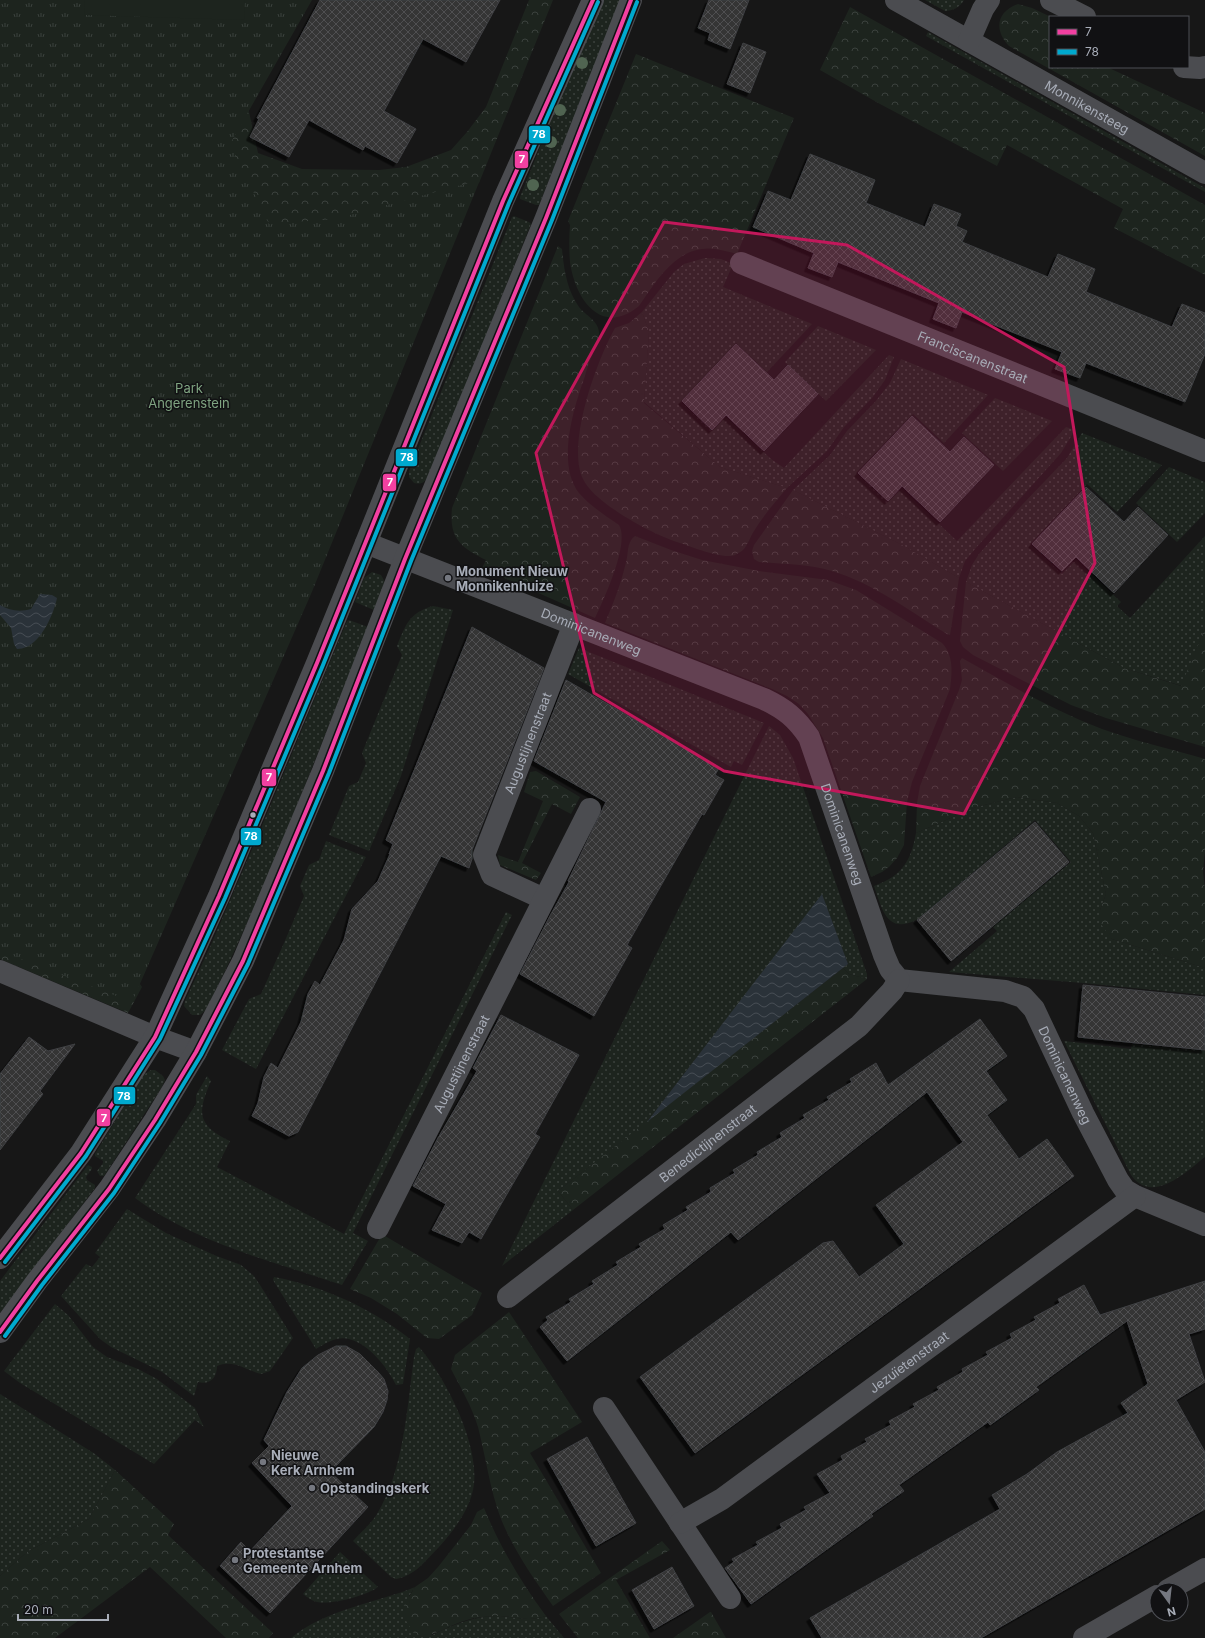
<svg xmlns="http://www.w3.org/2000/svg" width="1205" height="1638" font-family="Inter,sans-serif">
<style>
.grass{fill:url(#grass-dots)}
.forest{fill:url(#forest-crowns)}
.park{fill:url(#park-tufts)}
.pitch{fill:#1d241e}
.water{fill:url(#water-waves)}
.building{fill:url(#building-cross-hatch);stroke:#3f4043;filter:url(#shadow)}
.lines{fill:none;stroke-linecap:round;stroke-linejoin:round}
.minor{stroke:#4b4c50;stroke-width:22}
.bus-1-casing{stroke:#111113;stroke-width:7}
.bus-2-casing{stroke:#111113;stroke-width:7}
.bus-1{stroke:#f240a1;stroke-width:4}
.bus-2{stroke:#00a9ce;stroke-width:4}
.tree{fill:#506451}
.marked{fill:#c2185b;fill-opacity:0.2;stroke:#c2185b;stroke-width:3;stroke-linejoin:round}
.poi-dot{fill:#757880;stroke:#111113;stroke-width:1.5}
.bus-dot{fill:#a8adb8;stroke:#111113;stroke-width:1.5}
.labels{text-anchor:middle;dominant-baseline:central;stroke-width:3;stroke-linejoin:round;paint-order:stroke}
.street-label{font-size:13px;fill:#a8adb8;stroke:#111113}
.park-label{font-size:13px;fill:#7fa381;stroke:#111113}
.poi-label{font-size:13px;font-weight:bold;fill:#a8adb8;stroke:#111113;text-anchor:start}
.line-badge{stroke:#111113;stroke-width:1.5}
.badge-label{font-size:11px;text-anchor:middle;font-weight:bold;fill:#fff}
</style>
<defs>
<pattern id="grass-dots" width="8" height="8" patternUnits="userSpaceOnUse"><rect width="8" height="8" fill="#1d241e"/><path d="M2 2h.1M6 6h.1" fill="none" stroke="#3b413d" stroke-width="1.8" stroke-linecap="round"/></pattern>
<pattern id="forest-crowns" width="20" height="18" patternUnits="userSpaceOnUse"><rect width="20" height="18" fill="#1d241e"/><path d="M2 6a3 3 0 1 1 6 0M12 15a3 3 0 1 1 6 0" fill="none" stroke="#3b413d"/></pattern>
<pattern id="park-tufts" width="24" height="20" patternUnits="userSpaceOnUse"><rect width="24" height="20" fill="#1d241e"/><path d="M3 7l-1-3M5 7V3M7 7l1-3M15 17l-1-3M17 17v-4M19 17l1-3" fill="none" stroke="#3b413d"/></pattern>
<pattern id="water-waves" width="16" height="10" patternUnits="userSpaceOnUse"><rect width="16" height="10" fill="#2a3239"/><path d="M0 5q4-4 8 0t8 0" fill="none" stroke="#464d54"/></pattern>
<pattern id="building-cross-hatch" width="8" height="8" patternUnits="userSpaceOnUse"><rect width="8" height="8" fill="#353536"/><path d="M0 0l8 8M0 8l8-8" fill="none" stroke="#4f5051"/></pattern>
<filter id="shadow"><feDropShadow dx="-3.5" dy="3.5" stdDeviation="0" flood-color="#0009"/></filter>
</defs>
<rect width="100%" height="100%" fill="#171717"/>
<path class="grass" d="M599 0H621L539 205H536L520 199V197Z
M925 0H964C960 7 953 11 945 11Z
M928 32 1205 188V192L926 36Z
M514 216 529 222 531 224 429 476C425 482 422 485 414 483L409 477V471L512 217Z
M705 258 721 259 733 264 723 287 812 324 767 372 736 343 681 402 712 431 726 417 771 459 784 468 889 355 894 357 885 380 872 398 844 427 827 451 787 488 720 467 644 402 649 332 642 312 674 272 684 264Z
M818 326 876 350 826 401 785 362Z
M901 359 988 395 944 443 913 414 856 473 888 502 902 489 957 541 1066 427 1075 430 1061 453 975 549 965 561 959 578 904 546 793 490 830 455 847 431 875 402 890 383Z
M995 398 1052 421 1003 471 962 433Z
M1082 433 1162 465 1117 512 1087 484 1030 544 1062 574 1076 560 1121 602 1117 606 1130 618 1205 536V628L1182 686 1124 668 966 582 972 565 979 554 1022 505 1067 458Z
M1169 467 1205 482V513L1177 542 1136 503Z
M372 572 381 575 385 582 374 610 355 602 364 578Z
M433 606 453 610 401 776 369 851 329 835 349 786 358 782 366 763 362 753 402 655 397 646C406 624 409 613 433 606Z
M349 620 368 627C316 756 268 886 206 1010L200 1015H192L184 1006 185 1001 210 947 259 833 347 621Z
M579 648 764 723 742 765 734 761 731 767 568 674Z
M769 726 780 735 793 758 867 974V979L849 974 843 968 848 964 822 895 647 1122 558 1191 573 1210 502 1266Z
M1017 797 1057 803 1079 816 1093 833 1106 894 1100 910 1112 939 1205 968V995L1083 983 949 972 997 931 993 927 1071 862 1035 820 918 919C887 936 882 909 874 886 902 876 911 861 916 833L976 807Z
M326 841 366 857 256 1069 222 1050 249 999 261 994 284 943 304 896 300 886 309 865 319 860Z
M506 912 512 915 353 1233 368 1241 342 1285C272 1261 195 1243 135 1198L196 1104V1095L207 1076 211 1081C197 1113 197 1125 230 1141L217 1167 344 1234Z
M1064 1041 1131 1049 1132 1044 1205 1051V1157C1187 1171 1157 1201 1135 1180 1132 1177 1130 1173 1128 1169Z
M151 1070H155L163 1076 165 1080 162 1087 104 1176H100L97 1171 103 1163V1161L95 1156V1154L143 1075Z
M88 1165 92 1167V1169L86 1177 87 1180 95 1185V1188L0 1313V1281Z
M127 1209 166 1233 214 1255 241 1265 254 1276 260 1285 293 1338 270 1371 261 1374C246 1370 233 1359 217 1366 217 1378 210 1385 198 1382L194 1396 162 1372 111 1347 100 1339 61 1296 86 1264 92 1267 100 1257 95 1253Z
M274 1277C323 1286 371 1308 410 1339L403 1384 396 1385C387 1367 369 1344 349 1339 337 1336 326 1343 316 1349L273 1280Z
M55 1304 68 1315 93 1347 107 1357 138 1369 157 1379 195 1408 204 1427 195 1420 154 1464 20 1383 4 1371Z
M419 1347C446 1378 482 1448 473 1490 468 1512 454 1530 439 1547 426 1560 415 1576 396 1579L391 1577 353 1541C360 1533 371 1524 377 1514 404 1469 407 1408 414 1357L416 1349Z
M0 1394 95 1454 115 1470 89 1519 27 1552 0 1576Z
M340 1552 378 1587C366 1596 331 1605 317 1602 312 1601 307 1597 303 1594Z
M415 1587 409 1596 432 1635C453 1625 475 1615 500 1616 518 1617 528 1622 546 1616L564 1638H291C324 1610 376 1603 415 1587Z"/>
<path class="forest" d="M529 0H553L479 183 283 236 249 231 69 27 246 98 258 153 302 169 379 170 406 167 451 150 467 132 486 107Z
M1018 4 1032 8 1051 17 1050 67H1107L1205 113V156L1009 46C994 30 996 12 1018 4Z
M850 7 1205 205V275L1114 228 1123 209 1007 145 997 166 880 104 820 70Z
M636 54 794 118 737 254C730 252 723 250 715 249 678 244 657 280 639 306 601 337 575 299 570 262 569 250 569 237 570 225L568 221Z
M558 246 562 249C564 270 567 290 579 307 585 315 599 321 599 333 599 340 587 366 585 376 574 407 556 464 579 493 590 506 606 516 619 525 630 543 604 599 595 618L482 568 486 560C460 547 449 538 452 508Z
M642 312 649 332 644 403 720 467 787 488C775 502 763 516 754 531 750 537 748 545 743 550 741 552 738 553 735 555 723 560 690 546 677 542 652 534 594 503 583 479 566 444 597 360 615 328L629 323Z
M793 490 904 546 959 578 950 635 947 634C911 612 873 583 832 571 809 564 783 564 759 562L754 559 752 551 754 545Z
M635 536 671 550 702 560 759 571 828 580 856 590 942 643C954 656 952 672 950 689L912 782 907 802 904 845 897 858 889 867 882 872 871 877 823 738 808 714 799 704 787 696 772 689 605 623C614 602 622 581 627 558 628 550 628 541 635 536Z
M966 582 1124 668 1181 686 1205 628V747L1106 718 1071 705 973 655 963 647 960 641Z
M962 658C1008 684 1053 710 1102 729 1135 741 1171 749 1205 759V850L1203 872 1205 889V968L1112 939 1100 923V910L1106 894 1093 833 1079 816 1057 803 1017 797 976 807 916 833 917 803 920 786 959 690 962 680 960 661Z
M536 771 580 797 571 814 552 804 522 863 541 873 536 880 500 865 498 855 518 862 543 801 524 792 530 772Z
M0 883 138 981 142 987 128 1013 0 959Z
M843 968 849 974 867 979 573 1210 558 1191Z
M381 1236H385L482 1293 472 1315 439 1339 427 1338 397 1314 371 1298 350 1289Z
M509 1312 582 1422 530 1453 601 1573 553 1606C534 1579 514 1551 501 1519 490 1490 486 1458 478 1427 472 1407 461 1388 451 1369L455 1355Z
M115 1470 174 1524 168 1535 273 1633 269 1638H226L150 1567 55 1638H0V1576L27 1552 89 1519Z
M484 1508C500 1547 521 1582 546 1616 528 1622 518 1617 500 1616 490 1616 476 1617 467 1620 448 1625 435 1638 415 1635L405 1619 403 1607 415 1587 428 1578 438 1567 471 1525 477 1512Z
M662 1541 670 1550 616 1580 650 1638H578L559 1614Z
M711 1612 726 1638H673L710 1612Z"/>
<path class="park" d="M0 0H312L230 144 269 224 335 219 480 180 311 594 132 1002 0 951Z"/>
<path class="pitch" d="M85 0H245L244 20 84 15Z"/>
<path class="water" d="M40 594 52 595 57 598C54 613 42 641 26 647 24 648 20 649 17 649L14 644 11 628 0 615V605C10 611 20 612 31 609Z
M822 894 848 964 647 1122Z"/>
<path class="building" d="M320 0H500L466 62 423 39 384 111 416 129 397 163 365 146 363 150 309 120 289 157 250 137 259 119 257 118Z
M709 0H749L730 49 708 40 710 33 698 28Z
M743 43 766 52 750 93 727 84Z
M810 154 875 180 866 203 925 227 934 204 961 214 956 226 967 231 962 242 1048 277 1058 254 1095 269 1086 292 1172 327 1182 304 1205 313V354L1185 402 1086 363 1080 378 1055 369 1062 352 962 312 956 328 933 319 939 303 838 262 832 277 808 268 814 253 753 227 768 191 791 200Z
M736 344 774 380 788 365 818 394 764 451 726 415 712 430 682 401Z
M912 416 950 452 964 437 994 465 940 522 902 486 888 501 858 473Z
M1086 487 1124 522 1138 507 1168 535 1114 593 1076 557 1062 571 1032 544Z
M472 627 544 668 472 850V859L469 868 441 856 298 1132 289 1136 252 1116 258 1103 264 1077 271 1063 278 1068 301 1022 308 994 315 981 320 985 344 940 352 909 378 881 390 854H389L393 844 386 840Z
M566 680 719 768 715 775 724 780 704 815 702 814 627 945 632 948 594 1016 520 974 551 914 569 882 568 881 606 802 534 761Z
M1035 822 1069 862 951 961 917 920Z
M1083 985 1205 997V1050L1078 1037Z
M501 1015 579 1055 535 1134 540 1137 481 1239 469 1232 462 1243 432 1230 446 1204 413 1186 438 1138 477 1071 473 1068Z
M980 1019 1007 1056 986 1071 1007 1100 987 1115 1019 1159 1047 1139 1074 1176 695 1453 640 1377 823 1243 833 1241 859 1277 904 1244 876 1205 963 1142 927 1092 738 1240 731 1232 567 1361 540 1327 548 1320 546 1317 571 1302 569 1299 594 1284 592 1281 618 1265 616 1262 641 1247 639 1244 665 1229 663 1225 688 1210 686 1207 711 1192 710 1188 735 1173 733 1170 758 1155 757 1152 782 1137 780 1133 805 1118 803 1115 829 1100 827 1097 852 1082 850 1079 876 1063 888 1085Z
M29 1037 48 1051 75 1044 40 1091 43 1094 0 1150V1074Z
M1205 1281V1329L1189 1334 1205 1382 1176 1400 1205 1452V1509L981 1638H822L810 1618 1000 1509 992 1495 1027 1474 1057 1452 1128 1413 1121 1403 1148 1384 1127 1321 1036 1387 1039 1390 990 1425 988 1422 899 1485 904 1491 871 1514 873 1516 751 1604 725 1568 734 1562 732 1559 758 1545 756 1542 782 1528 780 1524 806 1510 804 1507 830 1493 817 1474 843 1460 841 1456 867 1442 865 1439 891 1425 889 1421 915 1407 913 1404 939 1390 937 1387 963 1372 962 1369 988 1355 986 1352 1012 1338 1010 1334 1036 1320 1034 1317 1060 1303 1058 1299 1084 1285 1100 1315Z
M336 1346H346L360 1354 378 1372 384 1379 388 1391 387 1400 383 1412 374 1427 330 1472 368 1507 270 1613 220 1566 241 1542 250 1551 292 1506 252 1463 269 1446 264 1440 287 1392 302 1368 318 1355Z
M587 1437 636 1523 596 1546 547 1459Z
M672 1567 694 1606 654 1629 632 1590Z"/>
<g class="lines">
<g class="minor">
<path id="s1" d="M896 0 1205 173"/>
<path d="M1051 0 1085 17"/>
<path d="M969 41 983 9 989 0"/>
<path d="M1184 67 1200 68 1205 67"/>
<path id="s2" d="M741 263 1205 451"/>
<path id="s3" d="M366 543 764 699C785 709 796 718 809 737L884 955 890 969 899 980 1005 991 1023 997 1034 1009 1083 1113 1118 1180 1125 1190 1135 1196 1205 1225"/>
<path id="s4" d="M544 899 492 875 484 855 574 624"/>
<path d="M0 971 155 1037 196 1052"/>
<path id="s5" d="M378 1228 590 809"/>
<path d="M0 1258 81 1153 155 1037 219 896 317 663 366 543 503 201 593 0"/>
<path id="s6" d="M508 1297 859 1026 892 991 899 980"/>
<path d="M0 1332 37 1281 109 1189 155 1120 196 1052 243 961 323 771 405 559 546 218 631 0"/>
<path d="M604 1408 730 1598"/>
<path id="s7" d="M680 1523 722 1499 1135 1196"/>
<path d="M1168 1590 1205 1569"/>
<path d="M1084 1638 1157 1596"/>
</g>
<g class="bus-1-casing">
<path id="bus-1" d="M0 1258 81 1153 155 1037 219 896 317 663 503 201 593 0
M0 1332 37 1281 109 1189 155 1120 196 1052 243 961 323 771 405 559 546 218 631 0"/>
</g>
<g class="bus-2-casing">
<path id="bus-2" d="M5 1262 86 1156 160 1039 225 898 323 665 509 203 598 2
M5 1336 42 1285 114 1193 160 1123 201 1055 248 964 329 773 411 561 552 220 637 2"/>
</g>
<use href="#bus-1" class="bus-1"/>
<use href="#bus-2" class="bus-2"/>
</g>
<g class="tree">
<circle cx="582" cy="63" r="6"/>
<circle cx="560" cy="110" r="6"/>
<circle cx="551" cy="142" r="6"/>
<circle cx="533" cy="185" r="6"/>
</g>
<path class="marked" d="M664 222 847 245 1064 367 1095 563 964 814 724 771 594 693 536 453Z"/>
<g class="poi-dot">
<circle cx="448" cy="578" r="4"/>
<circle cx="263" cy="1462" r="4"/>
<circle cx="312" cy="1488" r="4"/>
<circle cx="235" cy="1560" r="4"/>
</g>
<circle class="bus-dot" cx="253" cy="815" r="3.5"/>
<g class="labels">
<g class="street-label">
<text stroke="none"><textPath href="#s1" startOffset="219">Monnikensteeg</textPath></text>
<text stroke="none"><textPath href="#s2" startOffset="250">Franciscanenstraat</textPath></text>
<text stroke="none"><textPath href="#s3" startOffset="242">Dominicanenweg</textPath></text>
<text stroke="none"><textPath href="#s4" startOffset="199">Augustijnenstraat</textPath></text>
<text stroke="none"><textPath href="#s3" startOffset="590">Dominicanenweg</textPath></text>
<text stroke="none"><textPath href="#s5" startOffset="184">Augustijnenstraat</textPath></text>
<text stroke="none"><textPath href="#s3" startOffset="962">Dominicanenweg</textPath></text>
<text stroke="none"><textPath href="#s6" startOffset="252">Benedictijnenstraat</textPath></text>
<text stroke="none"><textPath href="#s7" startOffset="280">Jezuïetenstraat</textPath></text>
</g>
<g class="park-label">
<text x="189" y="388">Park<tspan x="189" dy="15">Angerenstein</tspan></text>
</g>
<g class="poi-label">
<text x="456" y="571">Monument Nieuw<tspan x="456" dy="15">Monnikenhuize</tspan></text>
<text x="271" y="1455">Nieuwe<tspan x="271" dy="15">Kerk Arnhem</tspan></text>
<text x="320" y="1488">Opstandingskerk</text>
<text x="243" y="1553">Protestantse<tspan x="243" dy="15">Gemeente Arnhem</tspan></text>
</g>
</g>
<g class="line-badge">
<rect x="528" y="125" width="23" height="19" rx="4" fill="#00a9ce"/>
<rect x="514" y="150" width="15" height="19" rx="4" fill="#f240a1"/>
<rect x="395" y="448" width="23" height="19" rx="4" fill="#00a9ce"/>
<rect x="382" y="473" width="15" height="19" rx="4" fill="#f240a1"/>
<rect x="261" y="768" width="16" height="19" rx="4" fill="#f240a1"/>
<rect x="240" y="827" width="22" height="19" rx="4" fill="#00a9ce"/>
<rect x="113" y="1086" width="23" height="19" rx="4" fill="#00a9ce"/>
<rect x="96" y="1108" width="15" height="19" rx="4" fill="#f240a1"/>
</g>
<g class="badge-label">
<text x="539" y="138">78</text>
<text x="522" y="163">7</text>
<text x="407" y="461">78</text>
<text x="390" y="486">7</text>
<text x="269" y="781">7</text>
<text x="251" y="840">78</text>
<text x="124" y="1100">78</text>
<text x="104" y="1122">7</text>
</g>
<rect x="1049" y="16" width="140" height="52" fill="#111113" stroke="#4d4f55"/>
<rect x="1057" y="29" width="20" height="6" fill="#f240a1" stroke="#4d4f55"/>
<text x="1085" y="36" font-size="12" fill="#a8adb8">7</text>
<rect x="1057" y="49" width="20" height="6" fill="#00a9ce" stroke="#4d4f55"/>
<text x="1085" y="56" font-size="12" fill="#a8adb8">78</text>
<g transform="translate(1169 1602) rotate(165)"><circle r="19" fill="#111113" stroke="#4d4f55"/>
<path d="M0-3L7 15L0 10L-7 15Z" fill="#757880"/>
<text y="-6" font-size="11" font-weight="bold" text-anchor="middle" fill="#a8adb8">N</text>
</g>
<path d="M18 1614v6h90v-6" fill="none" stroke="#a8adb8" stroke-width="2"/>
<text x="24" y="1614" font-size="12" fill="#a8adb8" stroke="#111113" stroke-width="3" paint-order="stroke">20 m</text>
</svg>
